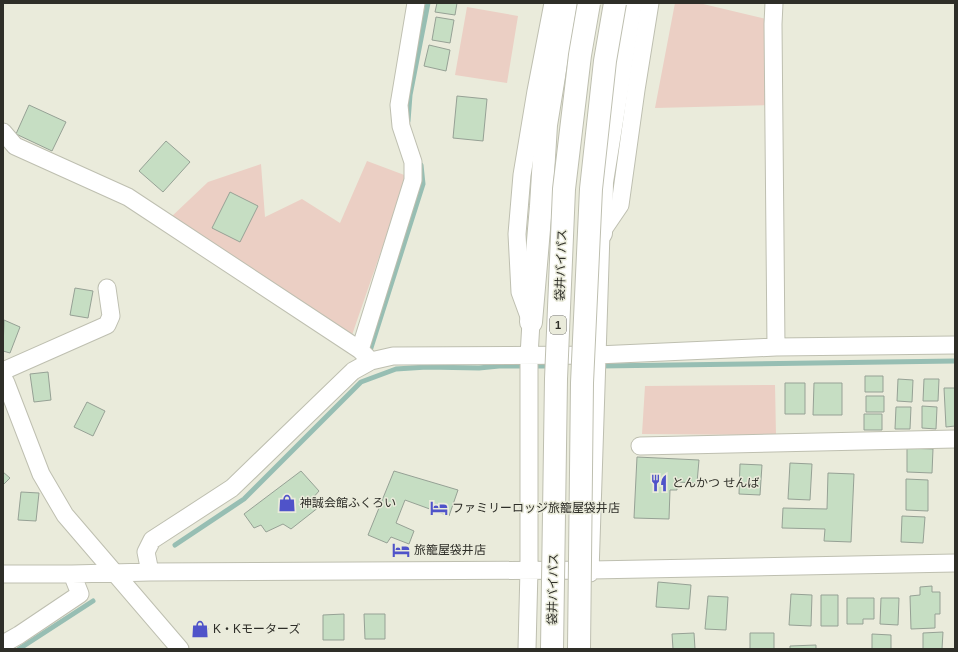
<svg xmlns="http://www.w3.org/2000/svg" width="958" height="652" font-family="Helvetica,'Noto Sans JP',sans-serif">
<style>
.green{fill:#ebcfc4}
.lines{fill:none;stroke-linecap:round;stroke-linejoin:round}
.stream{stroke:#97beb3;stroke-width:5}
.building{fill:#c6dec3;stroke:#96a195}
.minor-casing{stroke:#bebfb0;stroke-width:19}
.highway-casing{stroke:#bebfb0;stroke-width:24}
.minor{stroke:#fff;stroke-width:17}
.highway{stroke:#fff;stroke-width:22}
.highway-bridge-casing{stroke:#bebfb0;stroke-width:24;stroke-linecap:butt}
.highway-bridge{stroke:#fff;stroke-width:22}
.labels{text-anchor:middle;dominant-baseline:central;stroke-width:3;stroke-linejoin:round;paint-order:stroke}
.shield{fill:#eaebdb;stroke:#66675e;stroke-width:1}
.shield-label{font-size:11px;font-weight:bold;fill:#2e2e28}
.street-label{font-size:12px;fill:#2e2e28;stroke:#eaebdb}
.poi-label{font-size:12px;fill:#2e2e28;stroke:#eaebdb;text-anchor:start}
</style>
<rect width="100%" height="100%" fill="#eaebdb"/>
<path class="green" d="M675 3H699L766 19 773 105 655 108Z
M467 7 518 16 507 83 455 75Z
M367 161 407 176 352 335 170 218 208 182 261 164 265 217 302 199 340 223Z
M775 385 776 435 642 434 645 386Z"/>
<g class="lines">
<path class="stream" d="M408 121 410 95 428 3
M369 354 423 184 421 165
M600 366 955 361
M175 545 244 499 361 382 396 369 427 367 479 368 499 366H552
M19 649 93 601"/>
</g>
<path class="building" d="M437 3H457L455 15 435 12Z
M436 17 454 20 450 43 432 40Z
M429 45 450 50 446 71 424 66Z
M457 96 487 99 483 141 453 138Z
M29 105 66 122 52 151 16 134Z
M166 141 190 162 163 192 139 171Z
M230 192 258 206 240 242 212 228Z
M75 288 93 291 88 318 70 315Z
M4 320 20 327 10 353 3 351Z
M48 372 51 400 34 402 30 374Z
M865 376H883V392H865Z
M898 379 913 380 912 402 897 401Z
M924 379H939L938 401H923Z
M785 383H805V414H785Z
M814 383H842V415H813Z
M944 388H955V426L946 427Z
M866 396H884V412H866Z
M87 402 105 411 93 436 74 427Z
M922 406 937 407 936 429 922 428Z
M896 407H911L910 429H895Z
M864 414H882V430H864Z
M907 448 933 449 932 473 907 472Z
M637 457 699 460 697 483 677 482V490H670L669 519 634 518Z
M790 463 812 464 810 500 788 499Z
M740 464 762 465 760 495 739 494Z
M301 471 319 491 312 499 319 507 291 529 283 524 266 532 261 525 254 528 244 514Z
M394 471 458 490 449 516 405 500 396 523 414 531 409 544 391 537 387 543 368 535Z
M3 472 10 478 3 485Z
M828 473 854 474 851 542 824 541 825 529 782 528 783 508 827 509Z
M906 479 928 480V511L906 510Z
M21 492 39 493 36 521 18 520Z
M902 516 925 517 923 543 901 542Z
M658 582 691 585 689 609 656 607Z
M932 586V592H940V614H935V628L911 629 910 596 920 595V587Z
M791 594 812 595 811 626 789 625Z
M821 595H838V626H821Z
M708 596 728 597 726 630 705 629Z
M847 598H874V619H863V624H847Z
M881 598H899L898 625 880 624Z
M344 614V640H323V615Z
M364 614H385V639H365Z
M202 622 209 629 200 636 196 632 195 629Z
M943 632 942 649H923V633Z
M694 633 695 649H673L672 634Z
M750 633H774V649H750Z
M872 634 891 635V649H872Z
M816 645V649H790V646Z"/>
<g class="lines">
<g class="minor-casing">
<path id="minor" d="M774 3 773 24 776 347
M3 132 15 146 128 197 360 350 371 361
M360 350 413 180V162L401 126 399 105 416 3
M3 371 107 325 111 316 107 288
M3 377 6 383 41 474 65 515 180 649
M640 446 955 439
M150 572 146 552 152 540 232 488 353 371 371 361 393 356 597 355 776 347 955 345
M590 573 601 233 620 205 636 90 650 3
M3 574H72L150 572 591 570 955 563
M3 644 19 635 80 594 72 574
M527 649 529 569V356L531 322 520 292 517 234 522 175 536 91 553 3"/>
</g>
<g class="highway-casing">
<path id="highway" d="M601 233 602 182 631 3
M531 322 541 206 546 125 566 3"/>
</g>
<use href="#minor" class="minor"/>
<use href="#highway" class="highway"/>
<g class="highway-bridge-casing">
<path id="highway-bridge" d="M552 649 556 379 564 189 580 55 589 3
M579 649 582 383 591 189 605 61 615 3"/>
</g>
<use href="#highway-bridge" class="highway-bridge"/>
</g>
<defs>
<g id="restaurant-bare" transform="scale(1.38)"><path d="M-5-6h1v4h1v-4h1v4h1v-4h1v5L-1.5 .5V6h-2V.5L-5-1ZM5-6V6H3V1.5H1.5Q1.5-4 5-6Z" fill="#4f53c9" stroke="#eaebdb" stroke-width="2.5" paint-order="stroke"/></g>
<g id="shop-bare" transform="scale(1.38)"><path d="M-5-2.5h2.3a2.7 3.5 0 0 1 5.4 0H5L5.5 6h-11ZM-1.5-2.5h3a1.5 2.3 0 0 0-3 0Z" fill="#4f53c9" stroke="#eaebdb" stroke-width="2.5" paint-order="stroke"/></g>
<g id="hotel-bare" transform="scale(1.38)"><path d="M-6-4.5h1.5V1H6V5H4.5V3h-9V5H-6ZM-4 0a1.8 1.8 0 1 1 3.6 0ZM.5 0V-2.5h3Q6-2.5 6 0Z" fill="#4f53c9" stroke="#eaebdb" stroke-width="2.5" paint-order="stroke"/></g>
</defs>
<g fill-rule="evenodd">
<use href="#restaurant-bare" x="659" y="483"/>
<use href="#shop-bare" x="287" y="503"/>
<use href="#hotel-bare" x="439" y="508"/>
<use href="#hotel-bare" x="401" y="550"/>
<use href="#shop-bare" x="200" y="629"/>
</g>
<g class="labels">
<rect class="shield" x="550" y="316" width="16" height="18" rx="3"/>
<g class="shield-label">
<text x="558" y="325">1</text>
</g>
<g class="street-label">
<text transform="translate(561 265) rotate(-88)">袋井バイパス</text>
<text transform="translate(553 589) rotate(-89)">袋井バイパス</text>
</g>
<g class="poi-label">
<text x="672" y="483">とんかつ せんば</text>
<text x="300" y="503">神誠会館ふくろい</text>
<text x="452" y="508">ファミリーロッジ旅籠屋袋井店</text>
<text x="414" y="550">旅籠屋袋井店</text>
<text x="213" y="629">K・Kモーターズ</text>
</g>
</g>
<rect width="958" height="652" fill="none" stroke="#2e2e28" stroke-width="8"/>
</svg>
